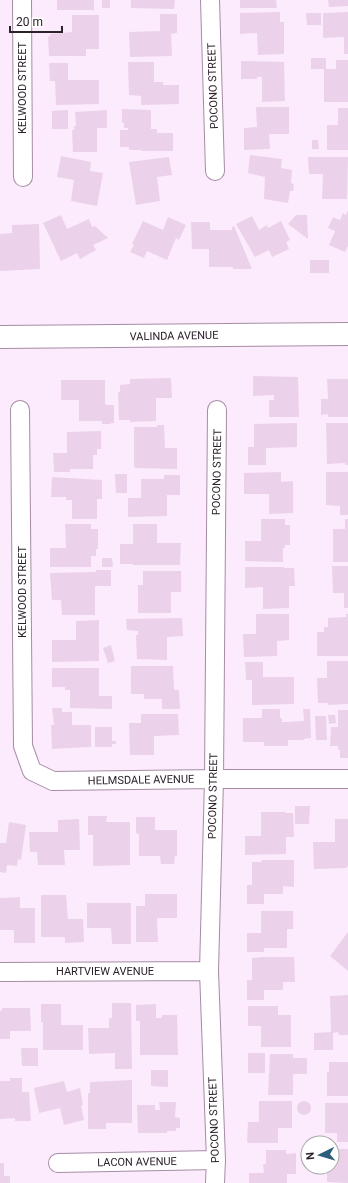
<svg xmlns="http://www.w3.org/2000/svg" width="348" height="1183" font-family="Roboto,sans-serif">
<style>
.building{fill:#ebd2ea}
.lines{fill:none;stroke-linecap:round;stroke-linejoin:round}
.minor-casing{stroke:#a68ca5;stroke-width:20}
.secondary-casing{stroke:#a68ca5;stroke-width:24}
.minor{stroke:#fff;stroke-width:18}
.secondary{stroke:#fff;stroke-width:22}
.labels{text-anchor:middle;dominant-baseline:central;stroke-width:3;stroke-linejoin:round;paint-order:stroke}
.street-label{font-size:11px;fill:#2b212b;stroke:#fff}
</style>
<rect width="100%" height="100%" fill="#fcebfc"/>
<path class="building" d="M57 0H94V10H57Z
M102 0H110V8H102Z
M131 0H175L174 9 131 8Z
M240 0H276L277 8H240Z
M328 0H348V6L329 7Z
M280 12V22H284V54L258 55 257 33 240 34V13Z
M348 12V54H344V37L323 38V13Z
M306 13H321V25H307Z
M160 14H177V33L171 34 172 56 130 57 129 32 160 31Z
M72 15H99V49H86V56H49L48 36 50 37V34L72 32Z
M311 58H326V69H311Z
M336 60H348V102H324V69H336Z
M241 61 284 62 285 101 262 102V77H257V79H241Z
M128 62H154V82H163V85H179V104L141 105V96L129 95Z
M49 63H68V80H99V104L56 105 55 81H50Z
M256 107H289V134H269L270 149 244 150V128L257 127Z
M338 108H348V150H327V125H338Z
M122 109 151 110V129H157V133H173V151H142V150H129V147H120V130H128V128H124V123H122Z
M68 110V129H52V111Z
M107 110V128H97V152H73L72 130H74V126H76L75 112Z
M312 140H318L319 149H312Z
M250 155 282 159 281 168 292 170 291 183 294 184 293 191H290L288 203 264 199 265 177 248 173Z
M61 156 91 162 90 171 103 173 97 206 71 201 74 180 57 177Z
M169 157 172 175 157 177 160 201 136 205 129 162Z
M308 157H348L347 199H322L323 174H309Z
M348 210V246L345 252 329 245 335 231 328 228 333 217 340 220 343 213 346 215Z
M61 215 67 229 89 219 92 227 95 226 108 238 93 245 96 250 80 259 77 253 61 261 43 223Z
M296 215H307L308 239 288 224Z
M252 216 259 230 267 225 268 228 281 221 290 240 286 242 289 249 272 257 269 250 255 257 236 224Z
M168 217 186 225 179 240 176 238 167 260 147 251 144 258 130 252 134 245 132 244 143 221 163 230Z
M191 222H210V230H232V227L234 226 252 269H233V267H209V249H192Z
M39 224 40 269 0 271V234L12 233V225Z
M310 260H329V273H310Z
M253 376 298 377 299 417H269V400H274V395L253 396Z
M171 378 172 398H156V421L130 422V420H119L118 392H120V385L130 384V379Z
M327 379H348V417H328V414L321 415V399H328Z
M61 380H105V404L107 405H114V423H111V424H102V421H79V400H61Z
M297 423V447L266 448V465H248V447H254V424Z
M326 423H348V465H345V463L327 464Z
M157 425H164L165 448H177V469L135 468 134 465V427H157Z
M101 431V449H97V455H93V469H70V472H54L53 453H67V432Z
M281 472V482L293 481V513L269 514V494H244V473Z
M326 472H348V515H340V506L326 505Z
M115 474H127V493H116Z
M164 475H180V495H167V516L128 517V498H141V479H164Z
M52 477 102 480V499H97V519H72V500H66V497H51Z
M261 519H285V525H290V545H285V548H283V562L245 561V541H261Z
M345 519H348V562H333V529H345Z
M65 524H91V529H98V549H96V556H91V567H50V548H66Z
M133 524H157V543H181L180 565H133V564H120V544H133Z
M102 558H112L113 567H102Z
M332 566H348V608H344V593H333Z
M245 567H284V568H294L295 586H289V608L263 609V587L245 588Z
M96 570H111V586H95V615H62L61 600H52L50 573 96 572Z
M143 571H181V592H171V613H138V585H143Z
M256 614H289V640L277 641V656L244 657 243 634H256Z
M346 614H348V656H317V632H324V627H328V618L346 617Z
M182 618 183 636 167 637V660L137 659 136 635H138V631L127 630 126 619Z
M99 620V661L52 662V640H76V621Z
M111 645 115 661 108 663 103 648Z
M327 661H348V704L328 705V703H318L317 678H327Z
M245 662H263V677H294V704L252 705V680H246Z
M131 666H173L174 690H179L180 709H162V699H144V694H131Z
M52 668H99V696H112V709L70 708V690H65V687H52Z
M52 708H62V712H72V725H91V747L52 749 51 725H54Z
M262 709H280V718H282V722H287L304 721 303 709H310L311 738 303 739 304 740H288V746H264V742H243V718H262Z
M338 710H348V758H340V750H338V746H330L331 727H338Z
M141 714H178L179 735 154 736V755H130L129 723H141Z
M328 715H335L336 723 329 724Z
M315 716H326L327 740H316Z
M95 727H112V741H116V744H112V747H95Z
M295 806H310L309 824H295Z
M261 812H286L285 813H293L294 837H286V854L245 855V836H261Z
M88 816H107L106 822H130V865L93 866V835H88Z
M136 817H155V830H177V856H175L174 864H161L160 856H139V834L136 833Z
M79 819 80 850H64L65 865H38L37 852H30L29 832H58V820Z
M335 819H348V866L346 868 314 869 313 842H335Z
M9 822 26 825 21 860 18 859 17 866 7 865 6 873 0 872V843H6Z
M262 860H294V887L283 886V894H264V904H247V885H252V862H261Z
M145 894H177V918H157L158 942H136V906H145Z
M41 895H66L68 919H83L84 942 65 943V937H41Z
M20 897V908H35V943H14V930H0V898Z
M87 903H131V944H112L111 928H87Z
M261 911H293V929H287V948H264V952H247V933H261Z
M348 932V971L330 956Z
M263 957H294L295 982H283V990H264V1000H247V980H252V958Z
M348 995V1035H339L338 1032 333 1033V1050H314V1033L331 1032 330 996Z
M112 1003H131L132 1069H115V1053L89 1054 88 1028H109V1018H112Z
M41 1004H61V1025H83V1050H43V1022H41Z
M156 1004V1018H162V1015H177L178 1055H140V1021H136V1005Z
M248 1006H278V1015H291V1047H261V1026H248Z
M2 1008H30L31 1031H10V1039H0V1011L2 1010Z
M21 1048H38V1066H22Z
M248 1053H265V1073H248Z
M270 1054H293V1058H307V1074H293V1095H268Z
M329 1062H348V1096H327V1072H329Z
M151 1070H168V1087L151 1086Z
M10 1078H22V1092H29L31 1121H15V1118L0 1119V1081H10Z
M132 1080V1123H106V1129H88V1093H90V1082Z
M64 1081 67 1092 80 1088 83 1105 81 1106 84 1120 64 1125 60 1108 39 1113 34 1088Z
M297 1108a7 7 0 1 1 14 0a7 7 0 1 1-14 0Z
M259 1101H292V1128H278V1143H249L247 1142 248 1122H259Z
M159 1102H176L175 1117 180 1118V1128H176V1131H167V1133H138L137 1105H155V1110H160Z
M325 1103H348V1142H337V1133H325Z
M332 1149H348V1183L327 1182V1167H332Z
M266 1150H286V1154L296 1153V1174H287V1183H249V1173H264L263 1164H266Z
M0 1163H4V1176H10V1183H0Z"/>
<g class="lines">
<g class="minor-casing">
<path id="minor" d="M22 0 23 177
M210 0 215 171
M20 410 23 746 32 771 53 781 214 779H348
M0 972 209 971
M58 1163 216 1160
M215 1183 216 1160 209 971 214 779 217 410"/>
</g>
<g class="secondary-casing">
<path id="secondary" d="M0 337 348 334"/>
</g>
<use href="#minor" class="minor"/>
<use href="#secondary" class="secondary"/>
</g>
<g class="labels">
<g class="street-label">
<text transform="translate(213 86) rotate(-92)">POCONO STREET</text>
<text transform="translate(22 88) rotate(-90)">KELWOOD STREET</text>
<text transform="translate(174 336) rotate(-1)">VALINDA AVENUE</text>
<text transform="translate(217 472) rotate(-89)">POCONO STREET</text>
<text transform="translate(22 592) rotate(-90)">KELWOOD STREET</text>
<text transform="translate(141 780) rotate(-1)">HELMSDALE AVENUE</text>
<text transform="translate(213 796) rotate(-89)">POCONO STREET</text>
<text x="105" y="971">HARTVIEW AVENUE</text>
<text transform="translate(214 1120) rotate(-92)">POCONO STREET</text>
<text transform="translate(137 1162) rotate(-1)">LACON AVENUE</text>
</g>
</g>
<g transform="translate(320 1155) rotate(265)"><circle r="19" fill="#ffffff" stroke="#aaa6aa"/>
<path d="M0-3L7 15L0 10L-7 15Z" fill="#2c5e7c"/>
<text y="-6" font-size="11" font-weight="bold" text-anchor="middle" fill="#2b212b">N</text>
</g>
<path d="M10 26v6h52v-6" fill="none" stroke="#2b212b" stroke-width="2"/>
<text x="16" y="26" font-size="12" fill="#2b212b" stroke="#ffffff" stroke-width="3" paint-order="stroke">20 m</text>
</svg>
